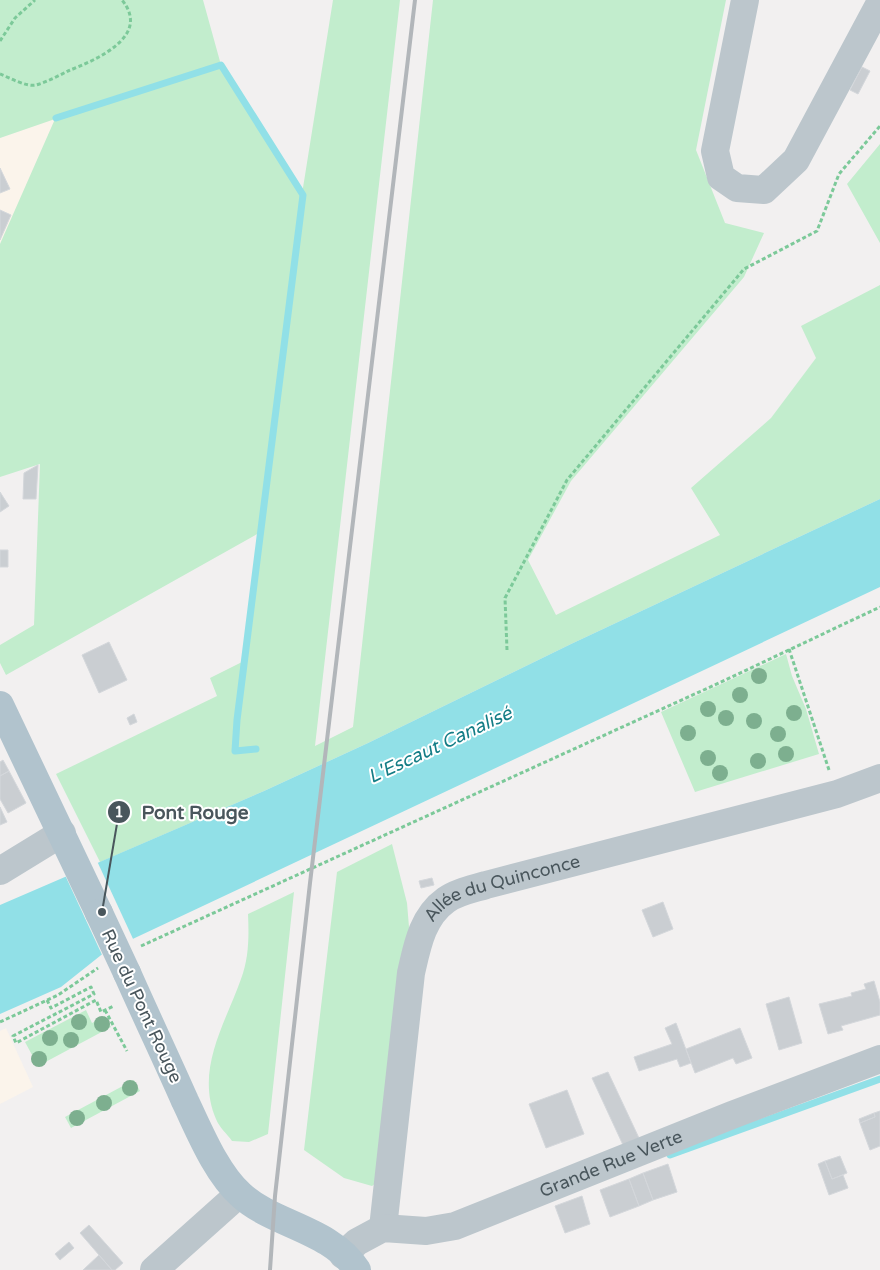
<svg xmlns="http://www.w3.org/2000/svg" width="880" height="1270" font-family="'Varela Round',sans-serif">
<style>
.commercial{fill:#fbf4eb}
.green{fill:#c2edcd}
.water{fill:#91e0e7}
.pier{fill:#f2f0f0}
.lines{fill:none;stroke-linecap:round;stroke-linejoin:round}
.stream{stroke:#91e0e7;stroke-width:7}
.building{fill:#caced2;stroke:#d4d7db}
.path{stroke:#7cc999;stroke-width:3;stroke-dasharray:4 2.5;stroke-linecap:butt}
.minor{stroke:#bcc6cc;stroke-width:28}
.major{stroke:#b1c3cd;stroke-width:28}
.rail{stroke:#b2b6ba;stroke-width:4}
.major-bridge{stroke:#b1c3cd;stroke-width:28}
.tree{fill:#7daf8f}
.labels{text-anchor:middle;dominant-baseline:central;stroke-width:4;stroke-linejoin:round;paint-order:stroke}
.street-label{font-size:18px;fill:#49565c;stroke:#fff}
.water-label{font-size:19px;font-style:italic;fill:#147d86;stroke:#fff}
.leader{fill:none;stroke:#49565c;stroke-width:2}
.callout-dot{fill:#49565c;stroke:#fff;stroke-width:2}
.mark-label{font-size:15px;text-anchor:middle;font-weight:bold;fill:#fff}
.callout-label{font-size:19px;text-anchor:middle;font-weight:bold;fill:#49565c;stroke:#fff;stroke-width:4;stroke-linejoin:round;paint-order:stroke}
</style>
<rect width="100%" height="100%" fill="#f2f0f0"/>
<path class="commercial" d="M56 118 13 216 0 244V138Z
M6 1028 33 1087 0 1104V1031Z"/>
<path class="green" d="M0 0H203L221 65 302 194 333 0H400L315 746 353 727 433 0H726L696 150 725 223 764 233 744 277 571 481 528 560 556 615 720 535 691 488 771 418 816 358 801 326 880 285V499L571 644 368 743 264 791 100 862 56 774 217 696 210 678 244 661 259 533 6 675 0 663V645L34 625 40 464 0 477V244L55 119 0 138Z
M880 144V243L847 184Z
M786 654 792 676 806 709 819 754 695 792 661 712Z
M392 844 407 903 410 939 381 1179 372 1186 344 1178 304 1150 337 872Z
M294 892 268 1134 249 1142 232 1141C227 1134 219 1127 216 1119 195 1070 225 1024 241 979 249 958 249 936 248 914Z
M86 1010 92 1023 105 1016 111 1027 38 1066 25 1042Z
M134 1080 140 1091 71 1128 65 1117Z"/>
<path class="water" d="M880 499V587L105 952 61 987 0 1014V905L264 791 368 743 571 644Z"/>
<path class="pier" d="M97 861 134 941 103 957 65 875Z"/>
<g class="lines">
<path class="stream" d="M56 118 221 65 303 195 237 720 235 751 256 749
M670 1155 880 1079"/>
</g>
<path class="building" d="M862 67 870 71 858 94 850 90Z
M0 168 10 189 0 193Z
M0 210 11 215 0 240Z
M38 465 36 499H23L24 473Z
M0 492 9 506 0 512Z
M0 550H8V567H0Z
M109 642 127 680 99 693 82 655Z
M134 714 137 722 130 725 127 718Z
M3 760 9 771 0 776V762Z
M9 771 26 803 8 813 0 799V776Z
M0 807 7 822 0 825Z
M432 878 434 885 421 888 419 881Z
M663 902 673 929 653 937 642 910Z
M874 981 880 1002V1015L841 1026 843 1030 828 1034 819 1004 852 996 851 993 866 989 864 984Z
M789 997 802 1043 779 1050 766 1004Z
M676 1023 691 1063 680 1067 677 1059 639 1071 634 1057 672 1044 665 1028Z
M740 1028 752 1058 736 1064 733 1058 695 1073 686 1049Z
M608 1072 639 1138 623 1145 592 1078Z
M567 1090 584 1134 546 1148 529 1104Z
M880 1111V1146L870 1150 860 1123 875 1117 874 1113Z
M874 1113 875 1117 860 1123 859 1119Z
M840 1156 847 1173 832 1179 825 1161Z
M825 1161 832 1179 843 1175 848 1188 829 1195 818 1164Z
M668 1164 677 1192 653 1200 643 1173Z
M643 1173 653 1200 639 1206 629 1179Z
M629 1179 639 1206 610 1217 600 1190Z
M582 1196 590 1224 565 1233 555 1206Z
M89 1225 123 1263 115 1270H112L80 1233Z
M69 1242 74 1248 60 1260 55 1254Z
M99 1255 112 1270H83Z"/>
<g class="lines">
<path class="path" d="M0 41 15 18 35 0
M0 74C10 78 26 87 36 85 47 82 58 76 68 71 95 60 152 37 122 0
M789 649 829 770
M507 650 505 598 567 480 744 269 817 231 839 174 880 126
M141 946 719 683 880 607
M47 1000 51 1008 91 987 94 994 13 1036 16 1043 96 1000 101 1012 114 1006
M105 1010 127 1051
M0 1022 58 995 98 968"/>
<g class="minor">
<path d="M745 0 715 151 721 177 737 188 764 190 796 160 880 3"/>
<path d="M0 871 62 833"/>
<path id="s1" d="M383 1228 411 973C417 947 422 917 446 900 457 892 473 889 486 885L837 794 880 778"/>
<path id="s2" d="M343 1255 357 1242 383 1228 426 1231 455 1226 732 1115 880 1059"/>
<path d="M154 1270 239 1194"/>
</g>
<path class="major" d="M0 705 99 913
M127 973C146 1016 166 1058 185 1101 199 1130 216 1173 241 1195 273 1225 331 1229 357 1270"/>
<path class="rail" d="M270 1270 275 1196 310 883 415 0"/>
<path class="major-bridge" d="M99 913 127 973"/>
</g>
<g class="tree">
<circle cx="759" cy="676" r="8"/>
<circle cx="740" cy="695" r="8"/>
<circle cx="708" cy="709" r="8"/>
<circle cx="794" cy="713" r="8"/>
<circle cx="726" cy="718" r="8"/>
<circle cx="754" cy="721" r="8"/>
<circle cx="688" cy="733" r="8"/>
<circle cx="778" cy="734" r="8"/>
<circle cx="786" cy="754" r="8"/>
<circle cx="708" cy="758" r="8"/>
<circle cx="758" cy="761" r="8"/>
<circle cx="720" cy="773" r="8"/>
<circle cx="79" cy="1022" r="8"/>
<circle cx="102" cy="1024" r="8"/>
<circle cx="50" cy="1038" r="8"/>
<circle cx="71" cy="1040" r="8"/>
<circle cx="39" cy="1059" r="8"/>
<circle cx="130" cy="1088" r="8"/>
<circle cx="104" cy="1103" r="8"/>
<circle cx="77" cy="1118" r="8"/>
</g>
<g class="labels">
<g class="street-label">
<text stroke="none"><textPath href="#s1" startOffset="396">Allée du Quinconce</textPath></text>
<text transform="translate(142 1006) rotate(65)">Rue du Pont Rouge</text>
<text stroke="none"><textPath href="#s2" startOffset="289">Grande Rue Verte</textPath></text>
</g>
<g class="water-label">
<text transform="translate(440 745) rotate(-25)">L'Escaut Canalisé</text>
</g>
</g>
<path class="leader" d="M102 912L119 812"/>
<g class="callout-dot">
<circle cx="102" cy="912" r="5"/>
<circle cx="119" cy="812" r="12"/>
</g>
<g class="mark-label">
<text x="119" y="817">1</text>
</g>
<g class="callout-label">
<text x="195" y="819">Pont Rouge</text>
</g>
</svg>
